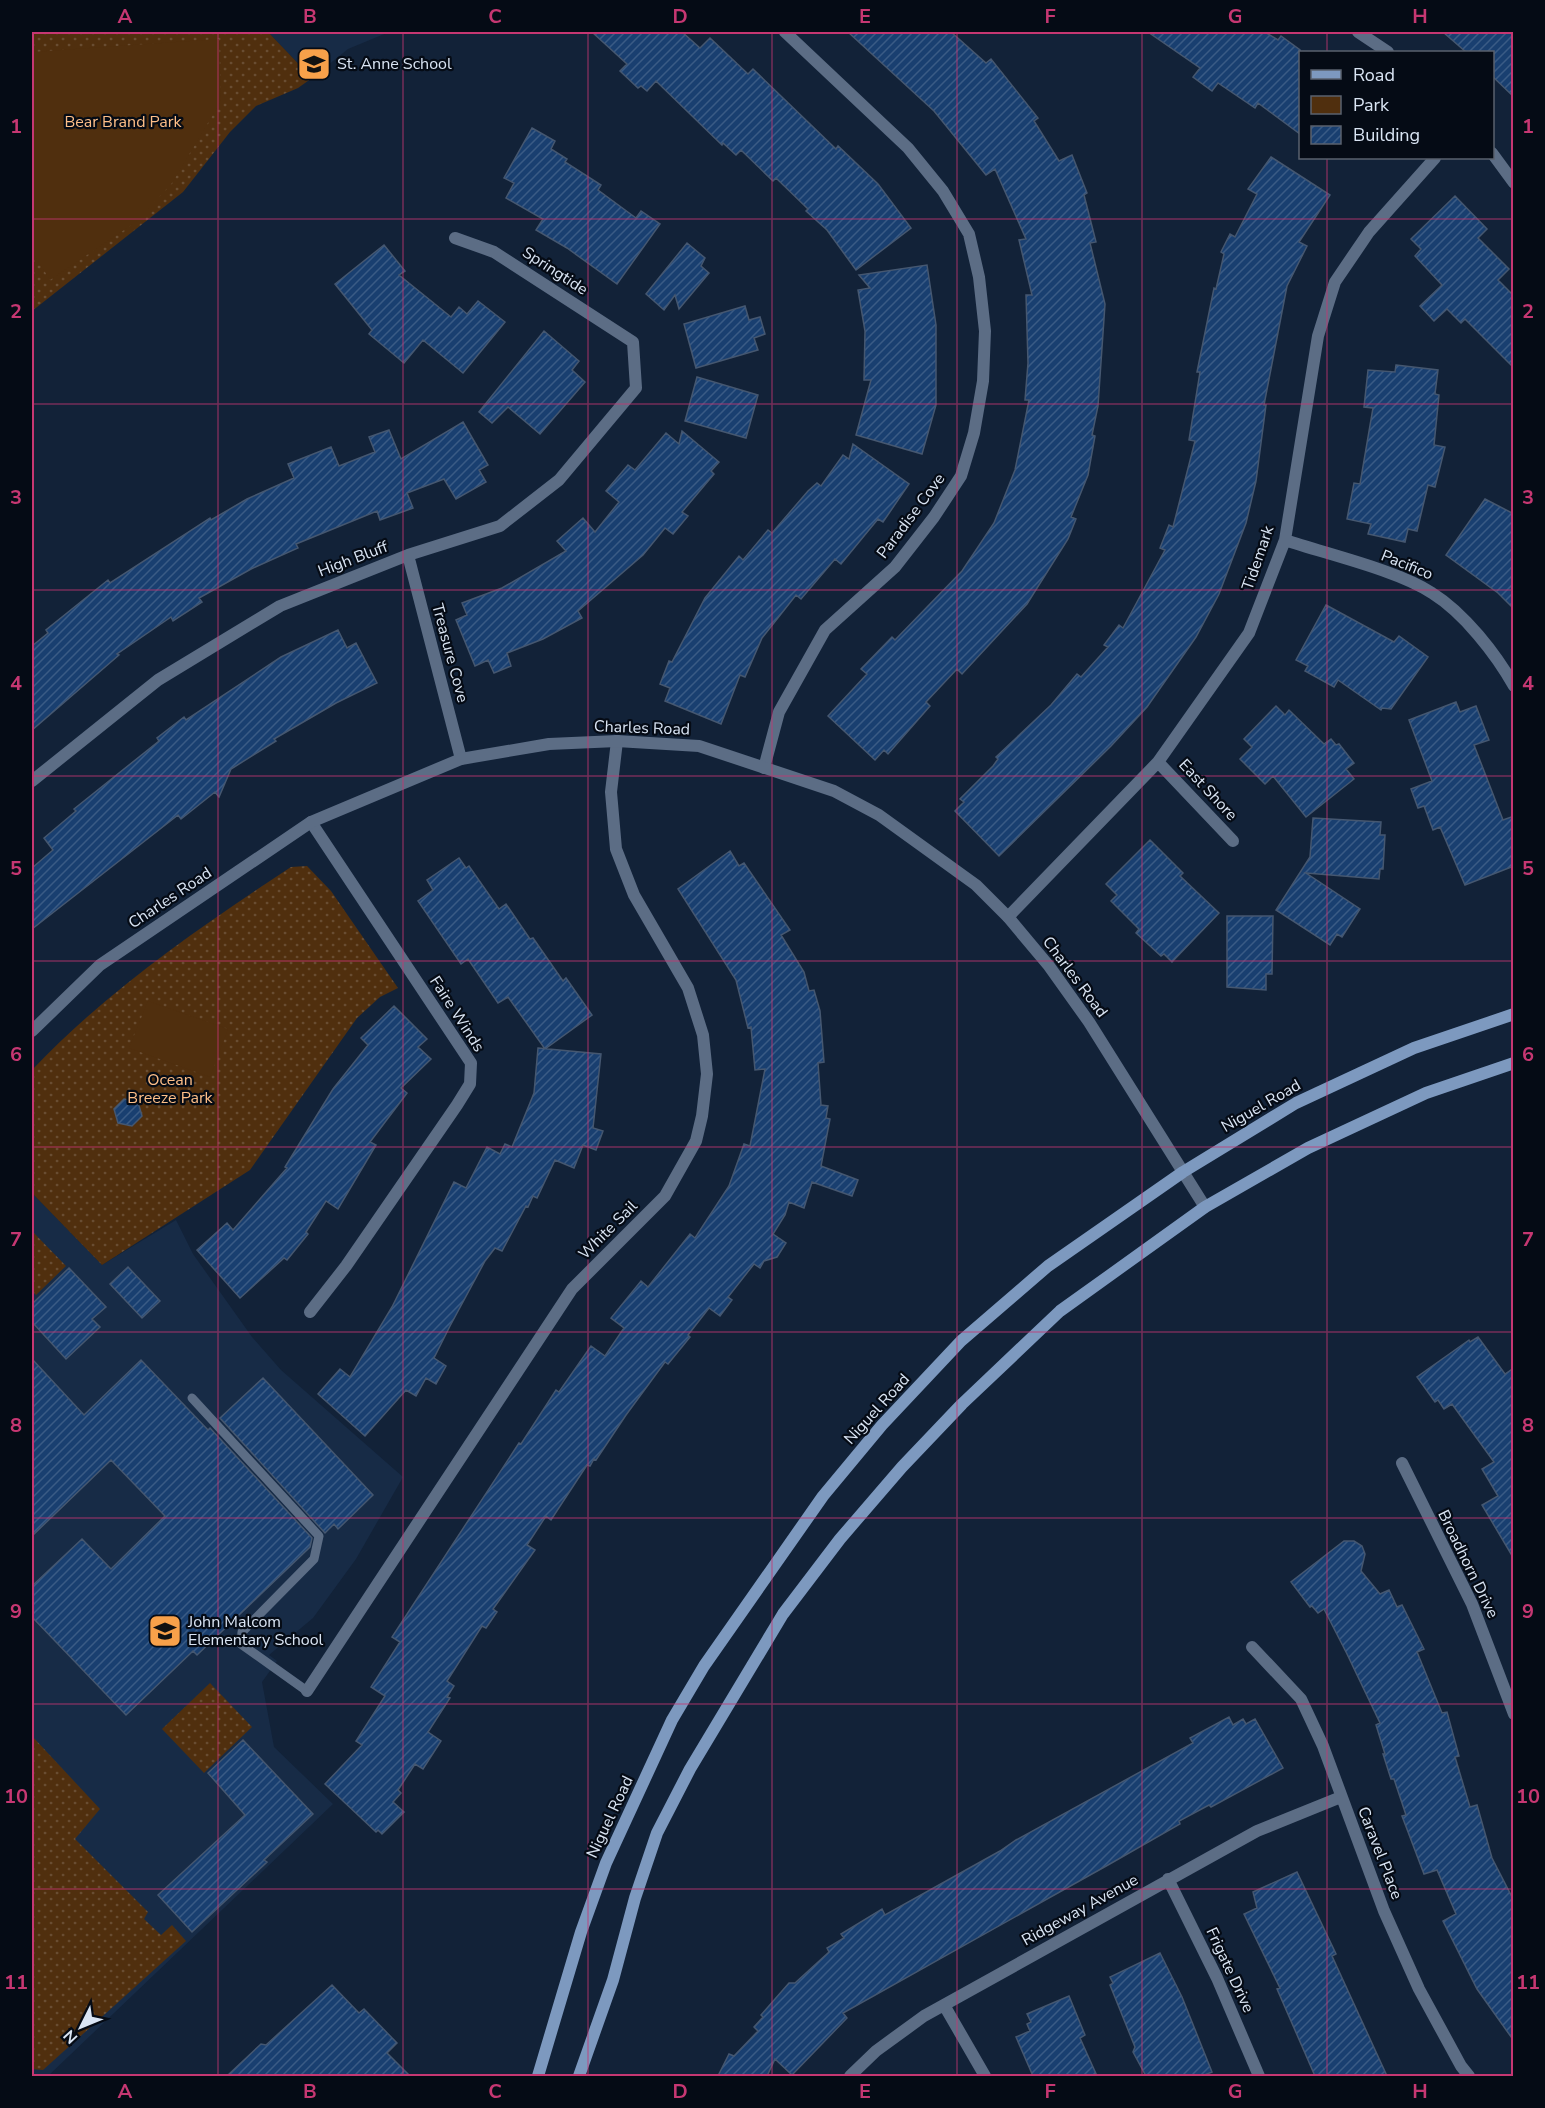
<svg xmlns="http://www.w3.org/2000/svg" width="1545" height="2108" font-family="'Nunito Sans',sans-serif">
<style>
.built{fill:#172b46}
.green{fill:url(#green-dots)}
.pitch{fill:#502f0e}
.building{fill:url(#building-hatch);stroke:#455770;stroke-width:1.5}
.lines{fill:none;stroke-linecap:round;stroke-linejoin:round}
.service{stroke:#5c6d85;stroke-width:9}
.minor{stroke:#5c6d85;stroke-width:12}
.tertiary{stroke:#5c6d85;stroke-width:12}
.secondary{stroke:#7d99bf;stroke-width:12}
.grid{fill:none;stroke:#c63772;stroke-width:1.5;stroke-opacity:0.55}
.labels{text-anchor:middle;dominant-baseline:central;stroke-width:4.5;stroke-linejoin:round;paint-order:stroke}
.poi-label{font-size:16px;fill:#dae5f4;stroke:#050b15;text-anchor:start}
.park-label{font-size:16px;fill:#febf88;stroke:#050b15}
.street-label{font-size:16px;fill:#dae5f4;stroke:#050b15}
.neatline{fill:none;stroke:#c63772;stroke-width:2}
.grid-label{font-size:20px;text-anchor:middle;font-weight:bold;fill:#c63772}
</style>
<defs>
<pattern id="green-dots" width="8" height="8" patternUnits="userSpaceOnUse" patternTransform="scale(1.5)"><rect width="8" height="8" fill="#502f0e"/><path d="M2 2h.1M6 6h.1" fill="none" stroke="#694d32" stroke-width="1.8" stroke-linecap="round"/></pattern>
<pattern id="building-hatch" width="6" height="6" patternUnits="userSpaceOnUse" patternTransform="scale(1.5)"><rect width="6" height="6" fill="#193f70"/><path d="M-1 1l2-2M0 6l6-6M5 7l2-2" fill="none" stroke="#3a5b85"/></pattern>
</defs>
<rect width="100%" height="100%" fill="#122238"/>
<path class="built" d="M268 32H389L348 49 312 78Z
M32 1193 102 1265 176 1220 193 1254 252 1337 281 1370 403 1477 356 1559 313 1618 269 1655 277 1661 262 1682 274 1747 333 1804 48 2076H32Z"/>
<path class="green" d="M32 32H268L312 78 298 88 256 106 230 132 183 192 32 311Z
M307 866 331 891 398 988 380 997 357 1018 250 1170 102 1265 32 1193V1070C108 990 198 928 291 867Z
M32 1231 66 1266 36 1295 32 1291Z
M210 1683 252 1727 204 1773 162 1729Z
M32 1736 100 1809 75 1839 148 1912 144 1919 161 1935 172 1925 186 1941 43 2070 32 2069Z"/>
<path class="pitch" d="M219 39 221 101 172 183 136 222 50 280 32 251V52Z
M148 1001 228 1029 210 1077 129 1048Z"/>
<path class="building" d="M592 32H682L700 48 710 38 748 74 753 69 836 149 838 146 878 184 911 228 856 270 827 230 806 211 808 209 776 178 773 181 741 150 736 155 723 143 722 145 656 81 647 91 641 86 638 88 620 71 627 64Z
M848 32H951L986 63 991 59 1038 118 1034 121 1059 161 1072 155 1087 193 1084 195 1096 242 1090 243 1105 304 1098 406 1092 435 1095 436 1088 475 1071 517 1076 519 1068 539 1027 604 962 674 957 669 926 702 930 706 888 754 884 750 875 760 828 716 867 674 861 669 892 637 895 640 962 571 994 523 1015 470 1029 400H1025L1028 363 1026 295H1032L1019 240 1026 239 995 169 986 175 934 111Z
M1148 32H1265L1278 40 1281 36 1300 50V134L1258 103 1255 108 1218 83 1212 91 1193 77 1200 68Z
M1443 32H1514V97L1492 76V52H1466Z
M532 128 555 141 551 149 567 159 565 162 601 185 598 190 636 218 641 211 660 224 617 284 567 248 536 230 543 219 506 198 514 183 504 178Z
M1271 157 1330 195 1299 242 1307 246 1287 286 1264 405H1266L1256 481 1246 523 1219 594 1196 637 1147 707 1111 746 999 856 955 811 964 802 960 799 993 766 998 759 996 757 1051 705 1077 674 1081 677 1108 647 1104 645 1119 625 1123 628 1165 550 1160 548 1169 525 1173 527 1195 441 1189 440 1200 372H1197L1214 288 1216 289 1224 254 1221 252 1230 234 1235 237 1257 194 1248 189Z
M1455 196 1487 229 1478 238 1509 269 1498 280 1514 296V368L1465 319 1461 323 1447 309 1434 321 1420 306 1442 285 1415 256 1421 249 1411 239Z
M687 243 705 258 701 266 709 273 679 309 675 295 664 310 646 294Z
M384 245 405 271 399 275 451 317 459 307 467 314 478 301 505 322 463 373 423 340 404 363 369 334 372 330 335 284Z
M927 265 936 325V405L922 454 856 435 871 380H864L865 331 858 290 870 288 859 275Z
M745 306 749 320 760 317 765 334 754 338 758 350 696 368 684 324Z
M544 331 579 361 572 370 585 382 540 434 508 407 492 423 479 412Z
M1396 365 1438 370 1435 394 1439 395 1434 445 1445 447 1435 487 1428 485 1417 531 1408 529 1405 542 1368 534 1371 524 1347 519 1354 483 1360 484 1373 408 1364 407 1368 370 1395 372Z
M697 377 758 395 746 438 685 421Z
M463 422 488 465 479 470 486 482 456 499 444 479 407 493 413 508 380 520 377 511 296 544 298 548 251 569 199 598 202 602 173 621 171 617 117 654 119 655 32 730V646L48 633 46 630 108 580 110 583 210 518 211 520 247 499 294 478 288 464 331 447 339 466 375 452 369 437 389 430 401 459Z
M682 431 719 462 711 471 714 474 682 512 688 516 673 534 665 528 643 555 578 611 582 618 543 639 507 653 511 666 494 673 488 660 475 666 456 620 467 615 462 603 502 588 566 551 557 541 583 518 595 532 619 502 606 491 628 465 635 470 666 433 679 444Z
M853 444 909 484 883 522 878 519 841 564 835 559 801 599 796 595 762 638 745 677 740 675 721 724 665 701 670 688 660 684 669 661 672 662 705 598 739 556 743 560 768 530 772 533 808 491 817 483 821 486 843 455 849 459Z
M1485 499 1514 514V609L1498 593 1446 555Z
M1326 605 1394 642 1399 636 1428 657 1391 709 1382 708 1381 710 1338 680 1334 687 1305 671 1308 666 1296 660Z
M338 630 347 648 356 643 377 683 336 703 274 739 276 741 231 769 219 797 215 792 181 819 178 815 32 929V868L53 850 44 838 76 811 74 809 159 741 157 738 184 717 186 720 281 657Z
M1456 702 1460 712 1476 706 1489 740 1474 745 1503 820 1514 816V866L1465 885 1440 827 1433 830 1424 806 1418 808 1411 789 1432 781 1409 720Z
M1276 706 1285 715 1289 710 1324 744 1331 739 1336 745 1339 744 1354 763 1346 769 1354 779 1306 817 1273 776 1265 784 1240 759 1252 747 1244 739Z
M1313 818 1381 822 1380 835H1385L1383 869H1380L1379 879 1306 873 1360 909 1342 937 1337 934 1330 945 1276 910 1310 857Z
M1150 840 1183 873 1180 876 1219 913 1172 962 1164 954 1161 956 1136 933 1139 929 1111 901 1117 895 1106 884Z
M730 851 739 866 744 863 790 930 781 935 804 972 809 991 814 990 820 1011 824 1062 818 1063 821 1105 828 1106 826 1118 830 1119 821 1166 858 1180 852 1196 812 1182 804 1208 789 1202 785 1215 773 1234 786 1243 777 1257 764 1261 760 1268 754 1264 728 1297 732 1300 720 1316 709 1308 688 1335 690 1337 668 1364 665 1362 626 1415 596 1460 594 1459 590 1466 587 1465 551 1520 546 1516 527 1545 535 1550 493 1609 497 1612 486 1628 482 1626 447 1681 454 1686 447 1697 450 1698 428 1732 441 1741 423 1769 415 1764 398 1790 401 1793 393 1802 404 1812 382 1834 378 1830 376 1832 325 1784 362 1745 356 1741 385 1696 371 1687 400 1642 392 1637 519 1443 521 1444 556 1390 559 1392 591 1346 605 1356 624 1328 611 1318 641 1281 648 1287 690 1234 695 1238 729 1186 744 1144 750 1146 765 1069 755 1070 751 1027 748 1028 736 980 678 889Z
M459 858 466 868 469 866 499 909 506 904 530 939 533 938 563 981 566 978 592 1015 545 1049 508 997 498 1003 468 959 461 964 418 901 433 890 427 880Z
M1227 916H1273L1272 974H1266V990L1227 987Z
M394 1006 427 1039 418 1047 431 1059 401 1088 407 1093 370 1142 376 1145 338 1209 326 1201 306 1232 308 1234 287 1260 284 1258 240 1298 197 1250 227 1223 233 1230 287 1168 285 1167 333 1089 368 1045 361 1038Z
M538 1048 601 1054 593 1128 603 1131 596 1150 583 1145 574 1168 555 1160 537 1198 533 1196 528 1207 526 1206 502 1251 495 1248 485 1261 450 1326 434 1358 446 1366 436 1384 426 1378 416 1396 406 1390 365 1436 318 1394 340 1369 350 1377 392 1307 454 1182 466 1188 487 1147 500 1154 505 1144 512 1147 534 1093Z
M124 1099 138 1102 142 1116 132 1126 118 1123 114 1109Z
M128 1267 160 1301 142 1318 110 1284Z
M69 1268 106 1307 92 1319 100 1327 66 1359 32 1322V1304Z
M1478 1337 1505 1374 1514 1368V1559L1482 1505 1498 1496 1482 1469 1494 1462 1452 1404 1444 1409 1438 1400 1435 1402 1417 1377 1469 1340 1470 1342Z
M32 1359 84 1415 141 1360 208 1430 210 1428 312 1538 310 1547 262 1593 197 1655 193 1651 126 1715 32 1617V1586L82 1539 111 1569 165 1516 111 1460 32 1536Z
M263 1378 373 1495 338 1529 334 1524 325 1533 220 1418Z
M1344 1541H1354L1362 1546 1365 1554 1361 1571 1380 1594 1389 1590 1397 1607 1402 1605 1424 1649 1417 1652 1442 1713 1447 1712 1459 1756 1455 1757 1470 1807 1477 1805 1492 1858 1514 1901V2041L1477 1989 1443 1921 1456 1914 1437 1870 1424 1874 1402 1816 1406 1815 1394 1779H1391L1383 1754H1385L1376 1725 1380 1723 1347 1654 1324 1609 1318 1613 1312 1606 1310 1607 1291 1582Z
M1229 1717 1233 1725 1243 1719 1246 1724 1255 1719 1283 1768 1211 1807 1209 1805 1179 1821 1180 1824 1108 1865 843 2013 847 2018 792 2075 775 2059 767 2076H718L729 2054 734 2056 758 2031 754 2027 763 2017 761 2015 789 1983H795L829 1952 827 1948 844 1938 841 1934 882 1909 885 1915 1000 1851 1016 1840 1193 1743 1190 1738Z
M243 1740 313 1814 264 1860 267 1862 192 1932 158 1895 245 1815 208 1773Z
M1297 1872 1336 1954 1332 1956 1387 2076H1315L1277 1989 1280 1988 1244 1914 1257 1908 1253 1892Z
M1160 1953 1182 1997 1212 2072 1202 2076H1146L1133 2052 1135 2047 1110 1985 1113 1983 1110 1977Z
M332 1985 359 2013 364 2009 397 2043 387 2053 410 2076H227L261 2044 266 2045Z
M1069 1996 1085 2035 1080 2038 1097 2076H1033L1016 2037 1030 2031 1027 2024 1031 2022 1027 2014Z"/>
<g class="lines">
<path class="service" d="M192 1398 319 1536 314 1559 242 1632 241 1644 307 1691"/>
<path class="minor" d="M1358 32 1388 52
M1492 153 1514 183
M1285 540C1326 554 1397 570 1432 593 1464 613 1496 654 1514 686
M408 555 461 759
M1158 762 1233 841
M764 768 779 712 825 630 895 567 934 517 961 476 974 433 983 381 985 331 979 277 969 234 943 191 908 148 785 32
M32 781 158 680 280 606 408 555 500 526 559 480 636 388 633 342 494 252 455 238
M1008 917 1158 762 1249 633 1285 540 1318 336 1335 282 1369 232 1435 158
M310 1312 346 1266 457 1105 470 1084 471 1063 311 822
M1402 1463 1472 1604 1514 1714
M1252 1647 1301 1699 1323 1746 1384 1911 1419 1989 1461 2066 1469 2076
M307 1691 572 1289 665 1196 696 1141 702 1116 707 1074 703 1035 688 988 634 895 616 849 611 792 617 741
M1168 1879 1217 1978 1259 2076
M944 2005 985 2076
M850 2076 876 2051 924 2016 1257 1831 1341 1797"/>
<path class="tertiary" d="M32 1031 100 965 311 822 461 759 549 744 617 741 699 746 834 791 879 815 976 885 1008 917 1049 966 1089 1022 1205 1207"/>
<path class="secondary" d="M538 2076 581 1932 606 1863 672 1720 704 1666 823 1496 882 1425 961 1341 1048 1266 1183 1172 1296 1103 1414 1048 1514 1014
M579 2076 613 1980 635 1898 657 1833 690 1769 783 1614 840 1539 902 1467 962 1404 1060 1311 1205 1207 1308 1148 1426 1093 1514 1063"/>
</g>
<path class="grid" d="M218 32V2076M403 32V2076M588 32V2076M772 32V2076M957 32V2076M1142 32V2076M1327 32V52M1327 158V2076M32 219H1514M32 404H1514M32 590H1514M32 776H1514M32 961H1514M32 1147H1514M32 1332H1514M32 1518H1514M32 1704H1514M32 1889H1514"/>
<defs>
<g id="school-square" transform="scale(1.725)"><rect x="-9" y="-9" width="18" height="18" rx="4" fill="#f8a14a" stroke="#050b15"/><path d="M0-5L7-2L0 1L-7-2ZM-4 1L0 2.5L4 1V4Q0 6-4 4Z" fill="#111"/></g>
</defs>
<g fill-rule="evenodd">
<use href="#school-square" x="314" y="64"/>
<use href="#school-square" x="165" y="1631"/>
</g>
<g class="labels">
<g class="poi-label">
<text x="337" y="64">St. Anne School</text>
<text x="188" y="1622">John Malcom<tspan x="188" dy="18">Elementary School</tspan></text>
</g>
<g class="park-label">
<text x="123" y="122">Bear Brand Park</text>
<text x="170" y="1080">Ocean<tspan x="170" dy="18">Breeze Park</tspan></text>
</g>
<g class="street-label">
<text transform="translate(555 271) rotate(33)">Springtide</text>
<text transform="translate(911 516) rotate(-53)">Paradise Cove</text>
<text transform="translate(1258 558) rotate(-71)">Tidemark</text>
<text transform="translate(353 559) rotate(-21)">High Bluff</text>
<text transform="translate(1407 565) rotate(22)">Pacifico</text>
<text transform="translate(450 653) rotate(75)">Treasure Cove</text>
<text transform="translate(642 728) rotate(2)">Charles Road</text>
<text transform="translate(1208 790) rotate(47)">East Shore</text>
<text transform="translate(170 898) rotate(-34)">Charles Road</text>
<text transform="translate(1075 977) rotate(53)">Charles Road</text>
<text transform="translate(457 1014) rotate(57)">Faire Winds</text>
<text transform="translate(1261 1106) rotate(-30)">Niguel Road</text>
<text transform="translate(608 1230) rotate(-45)">White Sail</text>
<text transform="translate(877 1409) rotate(-48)">Niguel Road</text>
<text transform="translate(1468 1564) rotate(64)">Broadhorn Drive</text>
<text transform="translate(610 1817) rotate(-65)">Niguel Road</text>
<text transform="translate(1380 1853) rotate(69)">Caravel Place</text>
<text transform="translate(1080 1910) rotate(-29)">Ridgeway Avenue</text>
<text transform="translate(1230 1970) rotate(65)">Frigate Drive</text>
</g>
</g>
<rect width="1545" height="2108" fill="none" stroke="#050b15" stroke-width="66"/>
<rect x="1299" y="51" width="195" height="108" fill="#050b15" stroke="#5a626e" stroke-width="1.5"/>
<rect x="1311" y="70" width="30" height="9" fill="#7d99bf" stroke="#5a626e" stroke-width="1.5"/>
<text x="1353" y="81" font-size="18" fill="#dae5f4">Road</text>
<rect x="1311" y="96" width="30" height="18" fill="#502f0e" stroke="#5a626e" stroke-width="1.5"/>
<text x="1353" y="111" font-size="18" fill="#dae5f4">Park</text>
<rect x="1311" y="126" width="30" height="18" fill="url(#building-hatch)" stroke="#5a626e" stroke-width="1.5"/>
<text x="1353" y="141" font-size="18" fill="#dae5f4">Building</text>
<g transform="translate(81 2027) rotate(227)" stroke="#050b15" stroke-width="4.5" paint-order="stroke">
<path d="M0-4.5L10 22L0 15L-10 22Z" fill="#dae5f4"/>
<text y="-9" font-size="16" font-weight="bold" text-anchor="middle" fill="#dae5f4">N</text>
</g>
<rect x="33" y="33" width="1479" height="2042" class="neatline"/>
<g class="grid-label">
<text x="125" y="23">A</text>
<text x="310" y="23">B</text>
<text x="495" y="23">C</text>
<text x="680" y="23">D</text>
<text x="865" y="23">E</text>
<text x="1050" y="23">F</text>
<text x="1235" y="23">G</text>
<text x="1420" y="23">H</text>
<text x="16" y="133">1</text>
<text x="1528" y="133">1</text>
<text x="16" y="318">2</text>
<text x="1528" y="318">2</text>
<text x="16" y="504">3</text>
<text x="1528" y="504">3</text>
<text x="16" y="690">4</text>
<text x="1528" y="690">4</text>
<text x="16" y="875">5</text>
<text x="1528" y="875">5</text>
<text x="16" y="1061">6</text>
<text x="1528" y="1061">6</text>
<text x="16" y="1246">7</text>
<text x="1528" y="1246">7</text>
<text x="16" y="1432">8</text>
<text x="1528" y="1432">8</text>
<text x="16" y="1618">9</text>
<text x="1528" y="1618">9</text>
<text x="16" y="1803">10</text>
<text x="1528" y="1803">10</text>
<text x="16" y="1989">11</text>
<text x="1528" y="1989">11</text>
<text x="125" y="2098">A</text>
<text x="310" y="2098">B</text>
<text x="495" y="2098">C</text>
<text x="680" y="2098">D</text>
<text x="865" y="2098">E</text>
<text x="1050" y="2098">F</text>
<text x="1235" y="2098">G</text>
<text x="1420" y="2098">H</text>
</g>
</svg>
